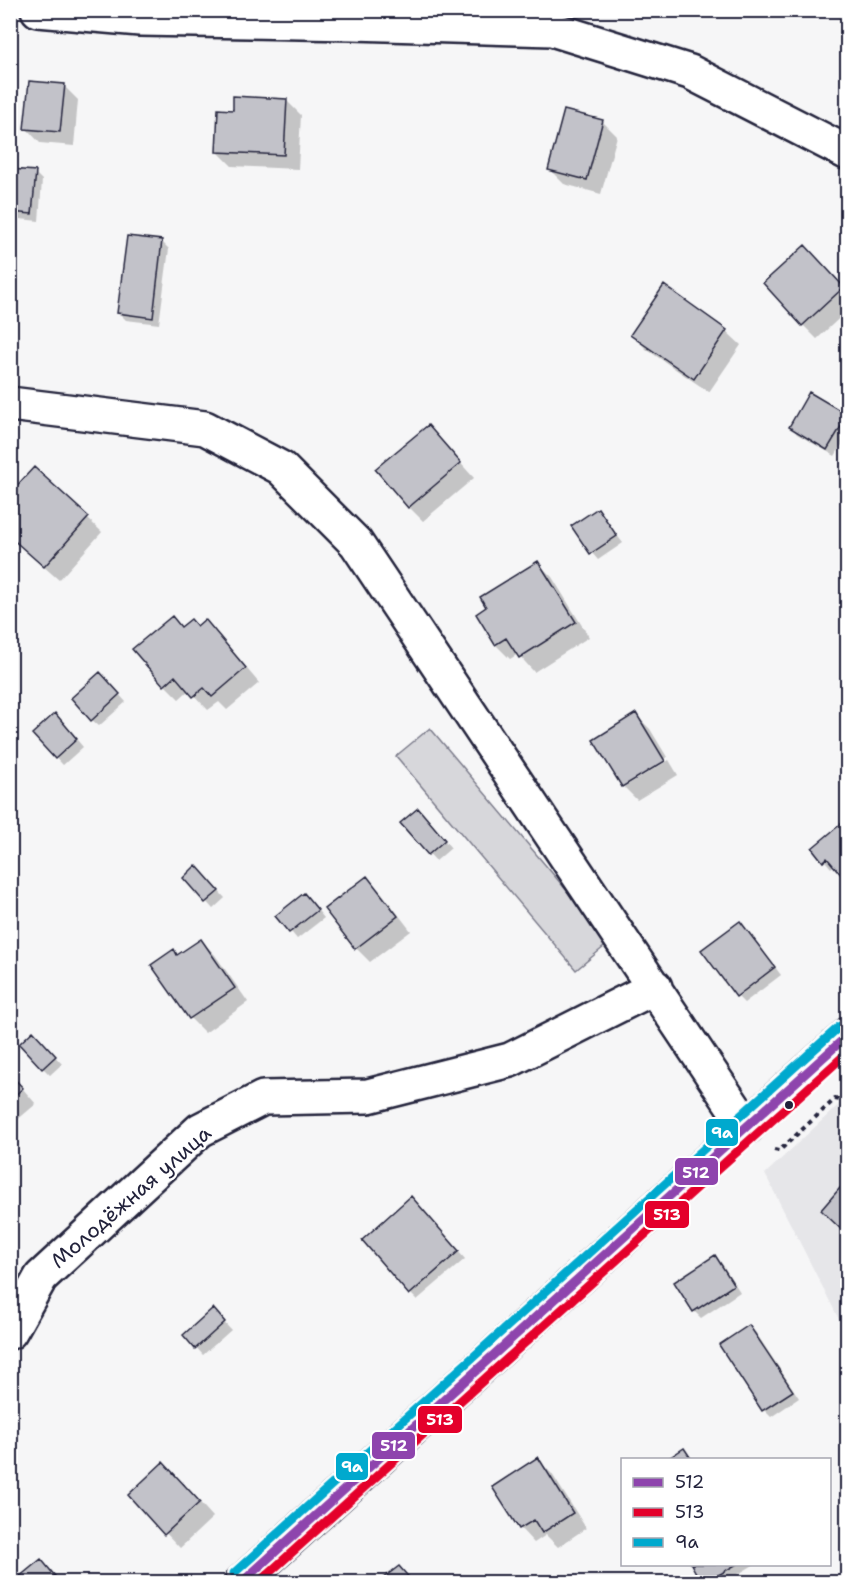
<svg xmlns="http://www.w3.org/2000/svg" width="858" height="1593" font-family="'Shantell Sans',sans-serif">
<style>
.built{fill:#e6e6e9}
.green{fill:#d7d7db;stroke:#7c7c8b;stroke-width:1.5}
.shadow{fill:#0003}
.building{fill:#c2c2c9;stroke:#22223b;stroke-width:1.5}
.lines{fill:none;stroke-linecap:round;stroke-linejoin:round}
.minor-casing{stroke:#22223b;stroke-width:38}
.secondary-casing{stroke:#22223b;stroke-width:38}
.path{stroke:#22223b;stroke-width:4;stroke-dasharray:4.5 4.5;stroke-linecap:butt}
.minor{stroke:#fff;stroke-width:33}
.secondary{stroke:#fff;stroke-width:33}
.bus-1-casing{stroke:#fff;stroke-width:14}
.bus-2-casing{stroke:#fff;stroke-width:14}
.bus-3-casing{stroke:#fff;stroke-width:14}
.bus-1{stroke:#8e44ad;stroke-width:9}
.bus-2{stroke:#e4002b;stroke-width:9}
.bus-3{stroke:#00a9ce;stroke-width:9}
.bus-dot{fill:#22223b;stroke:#fff;stroke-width:2}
.labels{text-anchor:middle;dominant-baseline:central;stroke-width:4.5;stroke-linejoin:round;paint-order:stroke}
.street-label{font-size:21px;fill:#22223b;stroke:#fff}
.line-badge{stroke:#fff;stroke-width:2}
.badge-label{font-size:16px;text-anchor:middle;font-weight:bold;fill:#fff}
</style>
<rect width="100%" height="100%" fill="#f6f6f7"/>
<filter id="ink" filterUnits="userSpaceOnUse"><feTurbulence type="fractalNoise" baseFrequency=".0167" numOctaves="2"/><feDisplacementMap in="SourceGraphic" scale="12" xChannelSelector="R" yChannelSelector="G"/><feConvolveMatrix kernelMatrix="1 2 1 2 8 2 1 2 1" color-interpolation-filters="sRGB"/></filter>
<g filter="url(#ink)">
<path class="built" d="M847 1097V1335L765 1174Z"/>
<path class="green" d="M430 728 610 942 576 970 396 756Z"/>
<path class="shadow" d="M64 86 78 100 74 146 40 143 26 128Z
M286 100 301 115 298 169 232 166 218 152 234 112Z
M602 121 617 136 601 194 564 184 550 170Z
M10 171 35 173 42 180 39 221 10 218Z
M162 242 169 249 159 324 126 320 119 313Z
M819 261 848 292V310L817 339 803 325Z
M726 331 741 345 709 392 646 349 632 334Z
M810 394 848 417V435L835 456 797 434 791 427Z
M428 427 474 478 423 521 409 507Z
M34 469 102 532 59 580 10 537Z
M597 510 623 543 598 560 592 553Z
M538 563 552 577 589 637 534 672 518 654 510 659 496 645 478 615Z
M182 628H197L219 636 259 683 227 710 219 702 208 710 189 690 179 699 165 685Z
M107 681 126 702 99 726 92 720Z
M636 715 650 729 667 757 624 783V787L669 760 678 775 637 800 623 786Z
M62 722 83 747 63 765 34 734Z
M425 817 451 848 436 861 402 824Z
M848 820 834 865 831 868 814 848Z
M203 874 225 898 213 909 185 878Z
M366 878 381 892 411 931 370 962 356 948Z
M311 902 324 918 297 939 278 916Z
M747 930 781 975 744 1003 737 996Z
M201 940 215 955 248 1002 205 1033 190 1018 154 965 174 951 178 956Z
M40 1040 62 1064 50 1075 43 1068Z
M10 1074 36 1104 10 1126Z
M418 1205 465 1259 417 1300 411 1294Z
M715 1257 722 1264 740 1292 701 1318 694 1311Z
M219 1317 231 1330 203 1355 185 1335Z
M749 1326 756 1333 799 1398 771 1417 764 1410 721 1345Z
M537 1459 552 1474 586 1528 558 1547 546 1535 534 1543 520 1528Z
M178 1478 213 1517 180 1548 130 1495Z
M41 1561 59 1582H15Z
M693 1564H755L725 1582H703Z"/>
<path class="building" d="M29 81 65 84 60 132 24 129Z
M233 96 287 99 284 155 216 152 218 109 233 110Z
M564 110 603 120 587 180 548 170Z
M10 169 36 171 32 214 10 212Z
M127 236 162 240 153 318 117 313Z
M805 245 844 287 802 326 763 283Z
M664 285 727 330 694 379 630 335Z
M809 392 848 415 827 450 789 427Z
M428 425 461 463 408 508 375 469Z
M34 467 89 517 44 567 10 537V493Z
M598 508 617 536 590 554 571 526Z
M538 561 576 622 519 658 506 638 495 645 476 614 486 607 480 597Z
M172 616 181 627 191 619 197 626 205 619 246 668 212 697 204 688 193 697 175 676 164 686 132 649Z
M100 672 120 694 91 721 71 698Z
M55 713 77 739 55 759 32 734Z
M636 713 665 761 622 787 593 740Z
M418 808 445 840 428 855 400 823Z
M848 818V883L827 858 823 862 812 848Z
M196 865 219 891 205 903 183 878Z
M367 876 398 916 355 949 324 909Z
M304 893 318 910 289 933 275 916Z
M740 921 775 967 736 997 701 950Z
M201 939 235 988 189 1019 151 965 174 949 177 955Z
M33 1031 56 1056 42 1069 19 1044Z
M10 1074 23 1088 10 1100Z
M846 1181H848V1236L821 1210Z
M411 1196 459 1251 409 1295 362 1240Z
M715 1255 734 1285 693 1312 674 1282Z
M213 1308 225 1322 195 1349 183 1335Z
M749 1325 793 1391 762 1411 719 1345Z
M684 1448 692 1460H666Z
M538 1457 573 1513 542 1533 534 1520 519 1529 492 1487Z
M163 1462 200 1502 164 1535 128 1495Z
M41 1559 60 1582H13Z
M691 1564H737L707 1582H701Z
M399 1566 413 1582H378Z"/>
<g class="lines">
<g class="minor-casing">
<path id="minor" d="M38 10 140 19 353 23 552 29 690 72 848 153
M10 404 205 428 281 468 356 543 747 1127
M10 1332 41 1277 200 1130 263 1098 368 1096 510 1060 655 987"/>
</g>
<g class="secondary-casing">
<path id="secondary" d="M242 1582 848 1035"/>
</g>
<path class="path" d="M774 1150 779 1151 835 1099 848 1102"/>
<use href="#minor" class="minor"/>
<use href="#secondary" class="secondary"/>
<g class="bus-1-casing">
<path id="bus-1" d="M242 1582 848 1035"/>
</g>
<g class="bus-2-casing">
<path id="bus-2" d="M259 1582 848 1052"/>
</g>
<g class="bus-3-casing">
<path id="bus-3" d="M234 1573 840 1026"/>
</g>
<use href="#bus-1" class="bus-1"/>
<use href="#bus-2" class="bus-2"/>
<use href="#bus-3" class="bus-3"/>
</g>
</g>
<circle class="bus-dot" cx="789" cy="1105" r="5"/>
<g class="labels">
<g class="street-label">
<text transform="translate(131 1197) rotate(-41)">Молодёжная улица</text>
</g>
</g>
<g class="line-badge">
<rect x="705" y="1118" width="34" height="29" rx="6" fill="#00a9ce"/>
<rect x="674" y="1157" width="45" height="29" rx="6" fill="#8e44ad"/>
<rect x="644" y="1200" width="46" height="29" rx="6" fill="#e4002b"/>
<rect x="417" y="1405" width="46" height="29" rx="6" fill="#e4002b"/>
<rect x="371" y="1431" width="45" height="29" rx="6" fill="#8e44ad"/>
<rect x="335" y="1452" width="34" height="29" rx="6" fill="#00a9ce"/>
</g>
<g class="badge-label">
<text x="722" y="1138">9а</text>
<text x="696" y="1178">512</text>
<text x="667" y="1220">513</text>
<text x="440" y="1425">513</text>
<text x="394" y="1451">512</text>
<text x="352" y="1472">9а</text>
</g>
<rect width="858" height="1593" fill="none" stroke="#fff" stroke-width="36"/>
<rect x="18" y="18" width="822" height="1557" fill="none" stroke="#22223b" stroke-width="2" filter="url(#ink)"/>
<rect x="621" y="1458" width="210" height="108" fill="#ffffff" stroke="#a7a7b1" stroke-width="1.5"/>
<rect x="633" y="1478" width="30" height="9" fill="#8e44ad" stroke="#a7a7b1" stroke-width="1.5"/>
<text x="675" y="1488" font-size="18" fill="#22223b">512</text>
<rect x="633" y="1508" width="30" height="9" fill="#e4002b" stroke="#a7a7b1" stroke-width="1.5"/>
<text x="675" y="1518" font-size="18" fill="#22223b">513</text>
<rect x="633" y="1538" width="30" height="9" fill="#00a9ce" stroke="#a7a7b1" stroke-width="1.5"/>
<text x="675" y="1548" font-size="18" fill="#22223b">9а</text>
</svg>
